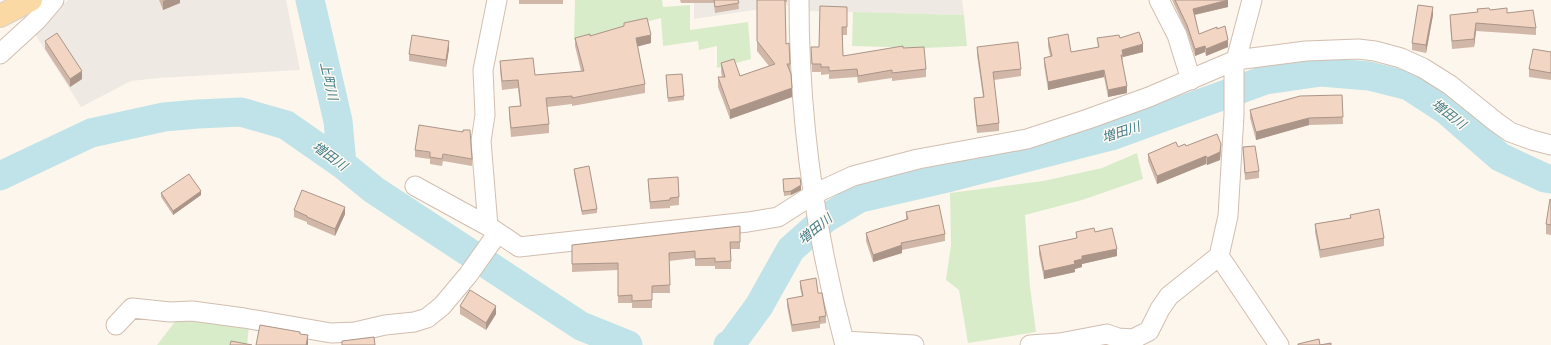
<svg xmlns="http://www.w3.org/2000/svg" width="1551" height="345" font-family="'Fira Sans','Noto Sans JP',sans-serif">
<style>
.industrial{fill:#efe9e4}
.green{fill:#d8ecc9}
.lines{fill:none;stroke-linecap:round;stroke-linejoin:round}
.river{stroke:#bfe3e8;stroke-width:29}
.minor-casing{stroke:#d1beb0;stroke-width:21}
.major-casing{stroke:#dad1cd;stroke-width:24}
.minor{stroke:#fff;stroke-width:19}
.major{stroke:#fbd9a5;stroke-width:22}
.wall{fill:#d1b7a8}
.shaded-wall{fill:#aa9588}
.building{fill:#f3d5c3;stroke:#aa9588}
.labels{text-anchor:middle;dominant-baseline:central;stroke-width:3;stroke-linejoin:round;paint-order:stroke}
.water-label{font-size:13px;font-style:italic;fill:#437c86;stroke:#fffaf3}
</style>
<rect width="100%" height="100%" fill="#fdf6ec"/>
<path class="industrial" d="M68 0H286L300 70 159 78 131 81 81 107 33 31Z
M694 0H788V5L694 19Z
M807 0H962L964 15 807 11Z"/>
<path class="green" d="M575 0H662L663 7 690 5V30L748 22 751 59 717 68V46L699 50 698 41 663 46 661 18 574 40Z
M853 12 964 15 967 46 925 48 852 46Z
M1137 153 1143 179 1082 200 1025 215 1030 287 1036 332 968 343 959 290 946 280 951 245 950 193 1043 181 1102 168Z
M181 314 249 325 247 345H157Z"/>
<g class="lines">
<path class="river" d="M310 0 338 121 342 164
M0 176 91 133 164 117 198 114 241 112 286 125 342 164 374 190 581 326 628 345
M728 345 731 344 759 306 791 249 826 218 860 198 951 177 1111 136 1265 80 1321 72 1369 76 1409 86 1446 110 1500 157 1545 178 1551 179"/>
<g class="minor-casing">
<path id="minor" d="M497 0 483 70 485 115 481 141 488 226 519 247 748 222 778 217 814 194 853 176 918 159 1027 139 1088 119 1149 97 1236 60 1306 51 1358 49 1375 51 1401 58 1423 68 1450 85 1496 122 1510 132 1532 140 1551 145
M799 0C799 115 815 234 845 345
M1159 0 1177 35 1191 80
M0 54 37 20 54 0
M415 186 488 226
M1219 256 1279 345
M116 325 132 308 170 312 192 311 244 318 331 333 355 332 385 325 414 322 427 318 442 306 468 275 497 234
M844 341 914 345
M1030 345 1060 343 1107 334 1118 338 1133 339 1149 331 1160 309 1169 296 1219 256 1228 216 1234 115V68L1252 0"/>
</g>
<g class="major-casing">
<path id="major" d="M0 16 31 0"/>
</g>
<use href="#minor" class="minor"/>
<use href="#major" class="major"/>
</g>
<path class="wall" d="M159 0H180V3L163 10Z
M519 0H563V4H519Z
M680 0H738L739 9 715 13 714 3H681Z
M757 0H787V2H785L786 44 790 64 792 97 730 119 718 87V77H722L721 72V63L740 76 769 66 757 51Z
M1172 0H1228V7L1195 15 1199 34 1228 47 1206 56 1205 52 1195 56 1187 32Z
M847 7V35H842L843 56 903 48 926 69V77L892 81V78L858 83 857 77 829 79V74L821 75V72H812L811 47H819Z
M1477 9 1507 13 1536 28V35L1476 31 1474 47 1452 49 1450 23V15L1477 12Z
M1433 15 1426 53 1412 50V43Z
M624 23 651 43 637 46 645 84V93L572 106V104L547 107 549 124V133L511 137 509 115V107L520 106 518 88 502 90 500 70V61L535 75 581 71 575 46V38L590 36 624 27Z
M1048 38 1071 52 1098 47 1097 38H1120L1143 52 1123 57 1122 62 1127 93 1108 97 1104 77 1048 90 1044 65V58L1050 56 1048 46Z
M45 41 82 79 70 87 45 49Z
M977 47 1021 69V76L994 80 999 123V131L977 133 974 106V98L983 97 977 55Z
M449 49 446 67 409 61V54Z
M1551 52V80L1529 77V69Z
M666 75 684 96V100L668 102Z
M1342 95 1343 124 1309 125 1256 140 1250 118V110Z
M1186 146 1221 152 1220 160 1207 165 1206 164 1157 184 1148 161V154L1178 147Z
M1243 147 1259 171V178L1245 180Z
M415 150 472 159V166L443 161 442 166 430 164V159L415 157Z
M574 169 597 209V213L582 215 574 173Z
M648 179 679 197V205L670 206V208L650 209Z
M783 183 801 190 791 195 784 196Z
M161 193 201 195 173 215 161 197Z
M1551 200V235L1546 234V224Z
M294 210 345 214 335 236 307 224V222L294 217Z
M906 212 945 234V241L902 250V253L873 262 866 241V233L906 219Z
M1350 215 1384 238V246L1320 258 1315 232V224L1350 218Z
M1076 232H1095L1117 256 1082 264V267L1075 269V272L1044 279 1039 254V246L1076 238Z
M740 242V249H731V269H715V266H695V258L669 261 670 293H652V308H632V303H618V270L572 272V245Z
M800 281 818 293 826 316V323L820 324V328L792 332 787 306V299L802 296 800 288Z
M460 306 496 314 486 330 460 314Z"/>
<path class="shaded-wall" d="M166 0H180V3L163 10V1Z
M1228 0V7L1193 15V9Z
M1433 7V15L1426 53V45Z
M1476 23V31L1474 47V39Z
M651 35V43L636 47V38Z
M1228 40V47L1206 56V49Z
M449 41V49L446 67V60Z
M1143 44V52L1123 57 1122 50Z
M1205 46V52L1195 56V49Z
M1104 70V77L1048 90V82Z
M82 71V79L70 87V79Z
M1127 86V93L1108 97V90Z
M792 88V97L730 119V110Z
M1309 118V125L1256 140V132Z
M1221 144 1220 160 1207 165V158Z
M1206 156V164L1157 184V176Z
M801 185V190L791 195V191Z
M201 191V195L173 215V211Z
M345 207V214L335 236V229Z
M902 245V253L873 262V255Z
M1117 249V256L1082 264V267L1075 269V272L1044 279V271L1074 261 1082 256Z
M496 306V314L486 330V323Z
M308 335V345H306Z"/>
<path class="building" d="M714 0H738L739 3 715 7Z
M757 0H785L786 44 789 43 790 64H787L791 74 792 88 730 110 718 77H725L721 63 734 59 740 76 775 64 757 41Z
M1175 0H1228L1193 9 1199 34 1217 27V29L1225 26 1228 40 1206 49 1205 46 1195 49 1187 25Z
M1418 5 1433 7 1426 45 1412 43Z
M820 6 847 7V27H842L843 56 903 46V48L924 47 926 69 892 73V70L858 76 857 69 829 71V67H821V64H812L811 47H819Z
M1489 8 1490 10 1507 8V13L1533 10 1536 28 1476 23 1474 39 1452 41 1450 15 1478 12 1477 9Z
M647 18 651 35 636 38 645 84 572 98V96L546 98 549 124 511 128 509 107 521 106 518 80 502 81 500 61 533 58 535 75 584 71 575 38 590 34V36L624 26V23Z
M1139 32 1143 44 1122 50 1123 55H1121L1127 86 1108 90 1104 70 1048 82 1044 58 1052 56 1048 38 1068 34 1071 52 1099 47 1097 38 1119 35 1120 38Z
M57 33 82 71 70 79 45 41Z
M412 35 449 41 446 60 409 54Z
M1018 42 1021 69 993 72 999 123 977 126 974 98 984 97 977 47Z
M1533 49 1551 52V73L1529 69Z
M682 74 684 96 668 98 666 75Z
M1342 95 1343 117 1309 118 1256 132 1250 110 1300 96Z
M419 125 463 132V130H470L472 159 443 154 442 159 430 157V152L415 150Z
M1217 134 1221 144 1220 152 1207 158 1206 156 1157 176 1148 154 1176 142 1178 147 1185 144 1186 146Z
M1255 146 1259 171 1245 173 1243 147Z
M589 166 597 209 582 211 574 169Z
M189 174 201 191 173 211 161 193Z
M678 177 679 197 670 198V200L650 202 648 179Z
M800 178 801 185 791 191 784 192 783 179Z
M302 190 345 207 335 229 307 217V216L294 210Z
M1550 199 1551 200V225L1546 224Z
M939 205 945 234 901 243 902 245 873 255 866 233 908 219 906 212Z
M1379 209 1384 238 1320 250 1315 224 1351 218 1350 215Z
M740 226V242H730L731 261 715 262V258L695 259V251L669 253 670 285 652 286V300L632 301V295L618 296V263L572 264V245Z
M1094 228 1095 232 1112 228 1117 249 1082 256V259L1074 261 1075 264 1044 271 1039 246 1077 238 1076 232Z
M816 278 818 293H822L826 316 819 317 820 321 792 325 787 299 803 296 800 281Z
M470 290 496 306 486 323 460 306Z
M260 325 300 332V334L308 335 306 345H256Z
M374 337 375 345H342V341Z
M1319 339 1320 345H1298V344Z
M231 341 252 345H230Z
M1331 343V345H1320Z"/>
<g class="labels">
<g class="water-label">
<text transform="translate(329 81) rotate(77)">上町川</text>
<text transform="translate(1449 114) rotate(38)">増田川</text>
<text transform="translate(1121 132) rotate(-18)">増田川</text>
<text transform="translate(330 156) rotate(36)">増田川</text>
<text transform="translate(815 229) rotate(-39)">増田川</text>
</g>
</g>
</svg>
